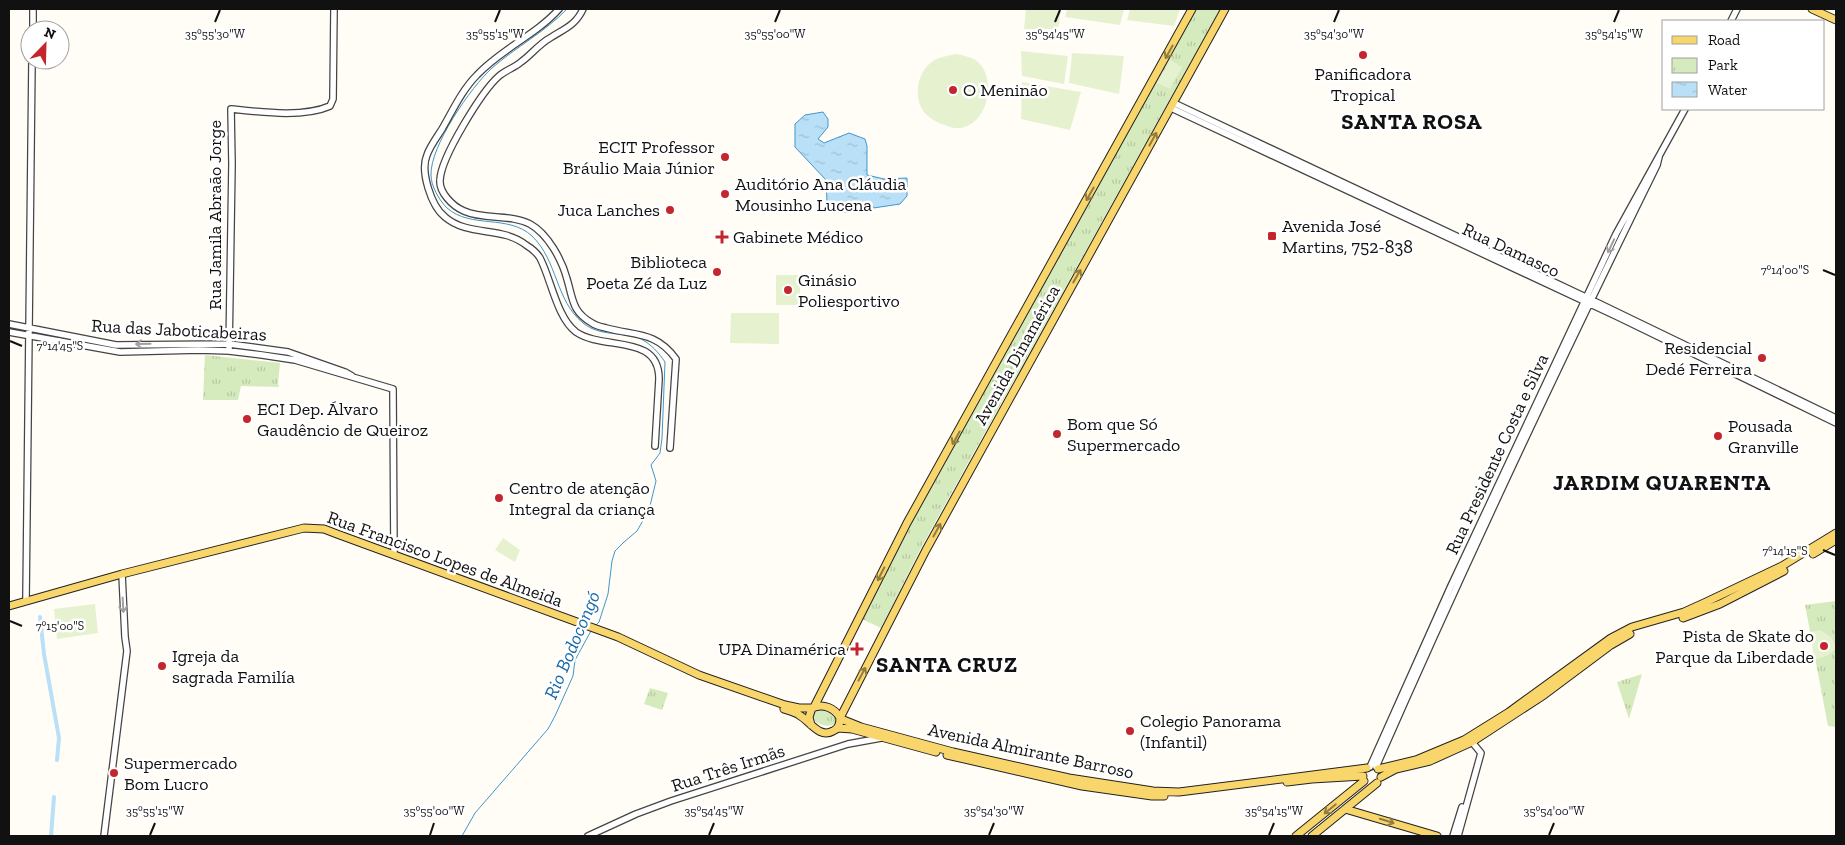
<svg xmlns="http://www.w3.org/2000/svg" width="1845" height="845" font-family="'Zilla Slab',serif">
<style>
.park{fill:url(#park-tufts)}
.pitch{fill:#e6f2cf}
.water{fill:url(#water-ripples);stroke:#3f96cf}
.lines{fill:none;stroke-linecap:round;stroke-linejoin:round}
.stream{stroke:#3f96cf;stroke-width:1}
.canal{stroke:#b9e0f7;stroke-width:4}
.minor-casing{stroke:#444;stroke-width:8}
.major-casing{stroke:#222;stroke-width:9}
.minor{stroke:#fff;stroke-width:5.5}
.major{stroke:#f9d66b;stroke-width:7}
.oneway{stroke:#917d42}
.oneway2{stroke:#a0a0a0}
.ticks{fill:none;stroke:#111;stroke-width:2}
.poi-dot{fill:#c4262e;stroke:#fff;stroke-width:2}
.labels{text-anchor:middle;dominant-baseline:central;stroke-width:5;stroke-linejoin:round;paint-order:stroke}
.poi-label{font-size:18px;fill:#111;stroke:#fff;text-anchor:start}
.street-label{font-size:18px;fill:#111;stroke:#fff}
.water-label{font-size:19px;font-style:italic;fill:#1768a6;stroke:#fff}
.district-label{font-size:22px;font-weight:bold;letter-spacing:1px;fill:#111;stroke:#fff}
.ticks-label{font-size:12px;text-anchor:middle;fill:#111;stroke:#fff;stroke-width:5;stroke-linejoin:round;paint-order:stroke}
</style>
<defs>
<pattern id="park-tufts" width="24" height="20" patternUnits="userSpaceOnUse" patternTransform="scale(1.25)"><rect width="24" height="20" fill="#d5ebbd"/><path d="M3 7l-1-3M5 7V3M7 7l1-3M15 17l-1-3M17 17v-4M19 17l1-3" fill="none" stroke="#b6c8a1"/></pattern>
<pattern id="water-ripples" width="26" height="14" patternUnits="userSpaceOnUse" patternTransform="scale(1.25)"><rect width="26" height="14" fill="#b9e0f7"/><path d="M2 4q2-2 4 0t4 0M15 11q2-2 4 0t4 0" fill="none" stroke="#9ebfd3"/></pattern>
</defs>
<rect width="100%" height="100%" fill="#fffdf5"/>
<path class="park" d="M1194 9H1220L922 546 881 628 862 619 900 544Z
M205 355 280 363 278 384 279 387 241 386 238 400H203Z
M1836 601V727L1828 726 1805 605Z
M1642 674 1629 719 1617 682Z
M650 688 668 693 662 710 644 704Z
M817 708C828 708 832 710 838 720L836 724C826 728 817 725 810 716L812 711Z"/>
<path class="pitch" d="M1026 9H1061L1058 29H1024Z
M1067 9H1124L1120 25 1065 17Z
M1130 9H1180L1174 26 1127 20Z
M1021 51 1068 56 1064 84 1022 76Z
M1072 53 1124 56 1119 94 1069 83Z
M957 54C965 56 973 57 979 63 998 82 986 129 956 128 952 128 948 126 945 125 935 122 925 116 921 107 913 90 920 65 939 58 945 56 951 55 957 54Z
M1170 60 1182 67 1170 89 1157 83Z
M1022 82 1081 92 1070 130 1021 119Z
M776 275H800V305H776Z
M731 313H779V344L730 343Z
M503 538 520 550 515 562 495 550Z
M95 604 98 633 57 639 54 609Z
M1820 630 1831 637 1836 647C1832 655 1823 658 1814 659L1810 632Z"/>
<path class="water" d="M823 112 828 119V127L818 139 824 143 849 133 865 139 867 146V175L884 179 907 178V196L900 204 847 212 831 211 827 202 826 180 795 147V124L805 115Z"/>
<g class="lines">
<path class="stream" d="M567 9C545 32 516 47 492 68 471 87 430 146 431 175 431 186 439 200 447 208 471 229 508 214 532 236 558 261 555 300 583 323 600 337 622 331 641 339 651 344 659 353 665 362L662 438 660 453 651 465 656 481 649 510 637 531 624 542 615 551 612 561 608 594 599 622 595 626
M462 836 475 813 548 729 555 716 573 676 575 660 591 631"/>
<path class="canal" d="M40 617 44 654 59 738 57 760
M51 836 54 797"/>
<g class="minor-casing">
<path id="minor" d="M559 9C536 35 501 49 477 75 462 90 453 110 442 129 437 137 430 146 427 155 420 171 431 206 445 217 468 237 503 226 526 245 531 248 537 253 540 258 551 279 557 318 576 332 604 351 659 333 659 379L655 446
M583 9C576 25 564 29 550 38 539 44 531 55 521 62 514 68 506 70 499 76 482 91 441 157 440 180 439 192 452 206 464 211 484 220 511 214 530 224 548 234 562 260 567 279 573 299 572 312 592 323 596 326 602 327 606 328 635 336 656 331 676 359L670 448
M1731 21 1737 9
M33 30V9
M1174 103 1592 300 1836 418
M1171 108 1618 317 1836 423
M9 324 116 345 229 344 259 348 288 352 345 372 352 376
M9 332 120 352 200 350 229 351 262 355 295 360 393 389 394 555
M229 351 232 164 231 109C260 112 303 118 330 106L333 99 334 9
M26 600 32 60
M1370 767 1450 588 1616 234 1685 109
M1376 767C1465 564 1559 364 1657 165L1659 157
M104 836 127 651 125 637 122 574
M588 836 636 814 671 801 848 744 881 738
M1453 836 1462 807
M1458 836 1481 753 1472 742"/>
</g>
<g class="major-casing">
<path id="major" d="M1812 9 1836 20
M1813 554 1836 540
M9 606 122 574 304 528 324 529 337 534 618 637 699 675 785 705 799 708H812
M1683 618 1720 604 1784 571
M814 707 907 523 1192 9
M784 709C789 711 795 712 799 715 809 720 819 739 833 731 839 729 840 724 840 718 835 708 823 703 812 708L809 717 811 725
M840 718 926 550 1225 9
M841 719 861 727 953 752 1069 778 1153 791 1179 792 1203 789 1367 768
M838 728 852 729 936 752
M947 755 1082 786 1152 796H1164
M1378 769 1416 760 1464 740 1509 712 1611 638 1632 627 1684 612 1704 603 1782 566 1836 533
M1381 777 1396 769 1430 761 1472 742 1544 695 1611 645 1630 634
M1287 782 1312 779 1363 776
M1345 809 1437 836
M1296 836 1364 781
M1312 836 1377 783"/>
</g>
<use href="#minor" class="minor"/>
<use href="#major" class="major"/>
</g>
<defs><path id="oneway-shaft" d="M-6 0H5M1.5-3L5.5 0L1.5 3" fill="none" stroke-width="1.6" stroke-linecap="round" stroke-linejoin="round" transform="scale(1.25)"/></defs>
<g class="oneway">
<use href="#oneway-shaft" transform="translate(1169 52) rotate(119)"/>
<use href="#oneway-shaft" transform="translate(1153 139) rotate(-61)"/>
<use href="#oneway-shaft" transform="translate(1090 194) rotate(119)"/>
<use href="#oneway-shaft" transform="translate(1077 276) rotate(-60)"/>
<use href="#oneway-shaft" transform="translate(956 438) rotate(119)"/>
<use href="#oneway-shaft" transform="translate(937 530) rotate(-61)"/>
<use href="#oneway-shaft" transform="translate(881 574) rotate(117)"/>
<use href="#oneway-shaft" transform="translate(862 674) rotate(-62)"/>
<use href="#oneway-shaft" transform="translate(1330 809) rotate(141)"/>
<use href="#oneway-shaft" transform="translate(1387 821) rotate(17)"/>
</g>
<g class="oneway2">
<use href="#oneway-shaft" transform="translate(1611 246) rotate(115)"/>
<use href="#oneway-shaft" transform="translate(143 344) rotate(179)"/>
<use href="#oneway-shaft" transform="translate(123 605) rotate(87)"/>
</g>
<path class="ticks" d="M215 22 220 10M495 22 500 10M775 22 780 10M1055 22 1060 10M1334 22 1339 10M1614 22 1619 10M1823 270 1835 275M10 341 22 346M1823 550 1835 555M10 621 22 626M150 835 155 823M430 835 434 823M709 835 714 823M989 835 994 823M1269 835 1274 823M1549 835 1554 823"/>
<g class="poi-dot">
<circle cx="1363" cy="55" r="5"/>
<circle cx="953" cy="90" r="5"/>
<circle cx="725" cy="157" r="5"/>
<circle cx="725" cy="194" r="5"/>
<circle cx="670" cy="210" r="5"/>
<rect x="1267" y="231" width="10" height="10" rx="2.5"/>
<path d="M719.5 229.5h5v5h5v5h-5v5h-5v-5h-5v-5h5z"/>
<circle cx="717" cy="272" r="5"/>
<circle cx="788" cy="290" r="5"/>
<circle cx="1762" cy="358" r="5"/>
<circle cx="247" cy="419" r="5"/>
<circle cx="1057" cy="434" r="5"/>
<circle cx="1718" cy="436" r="5"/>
<circle cx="499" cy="498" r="5"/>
<circle cx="1824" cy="646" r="5"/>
<path d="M854.5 641.5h5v5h5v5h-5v5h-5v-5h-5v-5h5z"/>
<circle cx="162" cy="666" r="5"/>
<circle cx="1130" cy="731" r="5"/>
<circle cx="114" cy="773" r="5"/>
</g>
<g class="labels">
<g class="poi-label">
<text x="1363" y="74" text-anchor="middle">Panificadora<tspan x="1363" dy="21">Tropical</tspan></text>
<text x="963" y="90">O Meninão</text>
<text x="715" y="147" text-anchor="end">ECIT Professor<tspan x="715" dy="21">Bráulio Maia Júnior</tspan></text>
<text x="735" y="184">Auditório Ana Cláudia<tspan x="735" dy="21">Mousinho Lucena</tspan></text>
<text x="660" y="210" text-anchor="end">Juca Lanches</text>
<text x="1282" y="226">Avenida José<tspan x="1282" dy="21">Martins, 752-838</tspan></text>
<text x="733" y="237">Gabinete Médico</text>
<text x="707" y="262" text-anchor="end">Biblioteca<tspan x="707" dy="21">Poeta Zé da Luz</tspan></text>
<text x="798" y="280">Ginásio<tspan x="798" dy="21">Poliesportivo</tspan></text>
<text x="1752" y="348" text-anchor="end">Residencial<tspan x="1752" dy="21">Dedé Ferreira</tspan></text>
<text x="257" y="409">ECI Dep. Álvaro<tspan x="257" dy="21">Gaudêncio de Queiroz</tspan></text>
<text x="1067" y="424">Bom que Só<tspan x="1067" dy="21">Supermercado</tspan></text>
<text x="1728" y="426">Pousada<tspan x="1728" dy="21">Granville</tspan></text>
<text x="509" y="488">Centro de atenção<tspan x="509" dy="21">Integral da criança</tspan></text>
<text x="1814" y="636" text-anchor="end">Pista de Skate do<tspan x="1814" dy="21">Parque da Liberdade</tspan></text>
<text x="846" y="649" text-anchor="end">UPA Dinamérica</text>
<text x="172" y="656">Igreja da<tspan x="172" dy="21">sagrada Familía</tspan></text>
<text x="1140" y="721">Colegio Panorama<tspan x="1140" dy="21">(Infantil)</tspan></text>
<text x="124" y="763">Supermercado<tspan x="124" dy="21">Bom Lucro</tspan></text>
</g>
<g class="street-label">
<text transform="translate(215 215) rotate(-90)">Rua Jamila Abraão Jorge</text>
<text transform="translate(1511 250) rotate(25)">Rua Damasco</text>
<text transform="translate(179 330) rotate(3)">Rua das Jaboticabeiras</text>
<text transform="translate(1017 355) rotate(-61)">Avenida Dinamérica</text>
<text transform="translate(1497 454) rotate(-65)">Rua Presidente Costa e Silva</text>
<text transform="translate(445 559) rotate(20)">Rua Francisco Lopes de Almeida</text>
<text transform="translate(1031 751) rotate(12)">Avenida Almirante Barroso</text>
<text transform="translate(728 768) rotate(-18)">Rua Três Irmãs</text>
</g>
<g class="water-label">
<text transform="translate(572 645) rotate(-67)">Rio Bodocongó</text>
</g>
<g class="district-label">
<text x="1412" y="121">SANTA ROSA</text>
<text x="1662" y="482">JARDIM QUARENTA</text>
<text x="947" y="664">SANTA CRUZ</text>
</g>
</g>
<g class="ticks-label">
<text x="215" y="38">35°55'30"W</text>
<text x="495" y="38">35°55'15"W</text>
<text x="775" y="38">35°55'00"W</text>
<text x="1055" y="38">35°54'45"W</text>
<text x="1334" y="38">35°54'30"W</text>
<text x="1614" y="38">35°54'15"W</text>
<text x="1785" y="274">7°14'00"S</text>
<text x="60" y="350">7°14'45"S</text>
<text x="1785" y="555">7°14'15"S</text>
<text x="60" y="630">7°15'00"S</text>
<text x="155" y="815">35°55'15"W</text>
<text x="434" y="815">35°55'00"W</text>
<text x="714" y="815">35°54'45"W</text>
<text x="994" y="815">35°54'30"W</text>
<text x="1274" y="815">35°54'15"W</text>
<text x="1554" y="815">35°54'00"W</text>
</g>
<rect width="1845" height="845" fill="none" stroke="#111111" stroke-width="20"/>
<rect x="1662" y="20" width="162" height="90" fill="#ffffff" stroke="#a0a0a0"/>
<rect x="1672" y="36" width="25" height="8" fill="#f9d66b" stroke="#a0a0a0"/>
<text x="1708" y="45" font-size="15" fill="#111111">Road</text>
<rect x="1672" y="58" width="25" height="15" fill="url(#park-tufts)" stroke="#a0a0a0"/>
<text x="1708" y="70" font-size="15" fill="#111111">Park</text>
<rect x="1672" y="82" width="25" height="15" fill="url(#water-ripples)" stroke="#a0a0a0"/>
<text x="1708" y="95" font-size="15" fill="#111111">Water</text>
<g transform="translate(45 45) rotate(23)"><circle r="24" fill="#ffffff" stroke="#a0a0a0"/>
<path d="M0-4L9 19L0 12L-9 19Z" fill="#c4262e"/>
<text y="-8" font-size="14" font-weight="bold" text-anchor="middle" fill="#111111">N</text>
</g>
</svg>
